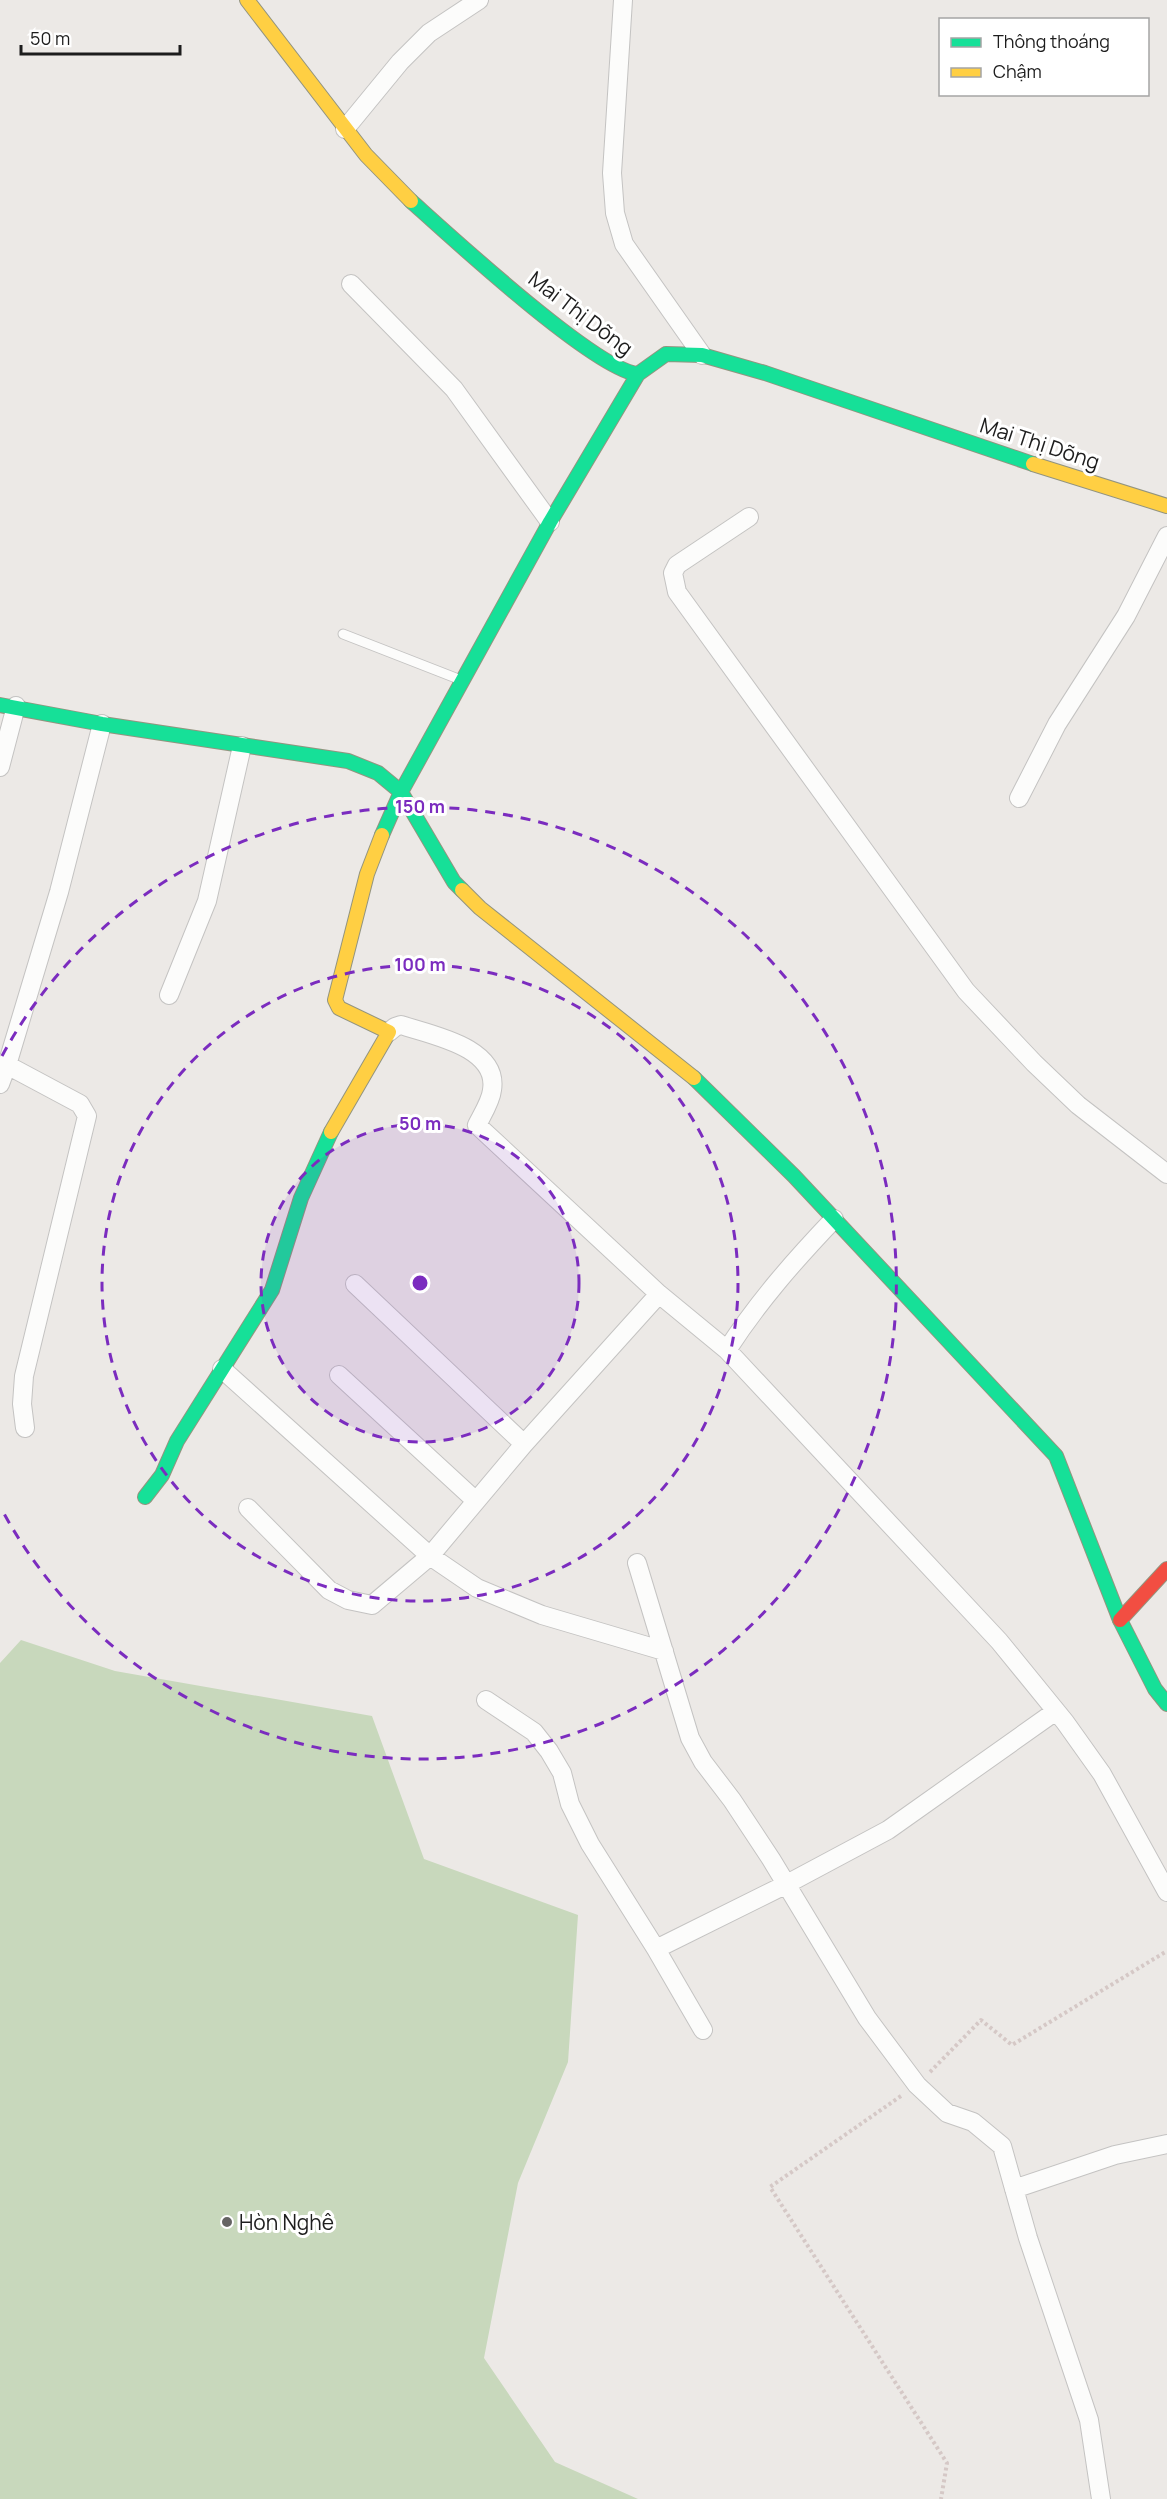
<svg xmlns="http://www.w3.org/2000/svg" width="1167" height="2499" font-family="Manrope,sans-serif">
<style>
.forest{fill:#c8d8bc}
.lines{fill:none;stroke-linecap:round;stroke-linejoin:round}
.lane-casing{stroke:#c4c3c2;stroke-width:11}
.street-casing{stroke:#c4c3c2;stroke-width:20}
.fast-casing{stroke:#93947f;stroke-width:16}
.slow-casing{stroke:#93947f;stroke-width:16}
.jam-casing{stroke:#93947f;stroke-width:16}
.path{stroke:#d5c8c6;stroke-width:4;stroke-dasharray:3 3;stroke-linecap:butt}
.lane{stroke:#fcfcfb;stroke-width:9}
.street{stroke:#fcfcfb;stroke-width:18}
.fast{stroke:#16e098;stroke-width:14}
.slow{stroke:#ffcf43;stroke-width:14}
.jam{stroke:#f24e42;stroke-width:14}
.ring{fill:none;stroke:#7b2cbf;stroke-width:3;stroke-dasharray:10 8}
.poi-dot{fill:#656463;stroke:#fff;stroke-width:2}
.labels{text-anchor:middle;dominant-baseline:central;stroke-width:6;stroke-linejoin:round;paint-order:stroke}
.street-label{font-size:21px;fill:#1d1d1d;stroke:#fff}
.poi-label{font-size:21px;fill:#1d1d1d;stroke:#fff;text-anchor:start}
.centre{fill:#7b2cbf;stroke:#fff;stroke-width:3}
.ring-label{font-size:18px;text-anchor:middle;font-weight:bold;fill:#7b2cbf;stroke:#fff;stroke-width:6;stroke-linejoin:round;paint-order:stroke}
</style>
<rect width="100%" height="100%" fill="#ece9e6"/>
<path class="forest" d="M21 1640 115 1671 372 1716 424 1859 578 1915 568 2062 518 2183 484 2358 555 2462 638 2499H0V1663Z"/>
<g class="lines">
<g class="lane-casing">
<path id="lane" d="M343 634 461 680"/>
</g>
<g class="street-casing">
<path id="street" d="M623 0 612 173 615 213 624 244 702 355
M345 129 400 62 429 33 479 0
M351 284 454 389 550 522
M749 517 677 565 673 573 677 592 966 991 1034 1063 1078 1105 1167 1174
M0 767 16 706
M1019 798 1057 724 1126 616 1167 536
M169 995 207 901 242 746
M389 1032 395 1027 401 1025C431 1035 499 1047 492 1090 491 1101 482 1115 477 1125L659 1294 727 1350 999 1641 1065 1722 1102 1774 1167 1892
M0 1084 7 1065
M355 1284 524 1444
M727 1350C758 1302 794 1261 834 1219
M222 1369 430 1556 477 1588 542 1615 664 1651
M339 1375 476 1501
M25 1428 22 1404 24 1376 87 1116 80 1104 7 1065 59 892 102 724
M248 1508 329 1590 348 1600 372 1605 430 1556 524 1444 659 1294
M637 1563 690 1738 703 1762 732 1800 771 1859 867 2018 917 2085 947 2113 973 2122 1002 2146 1028 2238 1089 2420 1101 2499
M486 1700 534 1732 549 1751 562 1773 570 1804 590 1844 656 1949 703 2030
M656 1949 785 1885 888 1830 1056 1711
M1014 2189 1115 2155 1167 2144"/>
</g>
<g class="fast-casing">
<path id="fast" d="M411 201C450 236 595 370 638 374L666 354 702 355 765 373 1033 464
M0 705 102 724 348 761 378 773 401 792 454 882 462 890
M382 835 401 792 550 522 638 374
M694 1078 794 1176 1056 1456 1120 1620 1155 1689 1167 1704
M145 1497 162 1475 177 1441 272 1290 301 1198 331 1132"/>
</g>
<g class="slow-casing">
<path id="slow" d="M247 0 366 155 411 201
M1033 464 1167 506
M462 890 480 908 694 1078
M331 1132 389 1032 339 1008 335 1000 367 874 382 835"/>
</g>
<g class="jam-casing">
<path id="jam" d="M1120 1620 1167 1569"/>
</g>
<path class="path" d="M930 2072 981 2020 1012 2045 1167 1951
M901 2096 770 2187 947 2463 941 2499"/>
<use href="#lane" class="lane"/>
<use href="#street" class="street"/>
<use href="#fast" class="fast"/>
<use href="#slow" class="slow"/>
<use href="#jam" class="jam"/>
</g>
<circle cx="420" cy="1283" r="159" fill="#7b2cbf" fill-opacity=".12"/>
<g class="ring">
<circle cx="420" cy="1283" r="159"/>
<circle cx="420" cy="1283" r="318"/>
<path d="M2 1056A476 476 0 1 1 2 1510"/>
</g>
<circle class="poi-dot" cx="227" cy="2222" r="6"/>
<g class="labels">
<g class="street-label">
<text transform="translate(581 313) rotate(37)">Mai Thị Dõng</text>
<text transform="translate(1040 443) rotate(18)">Mai Thị Dõng</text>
</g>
<g class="poi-label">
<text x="239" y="2222">Hòn Nghê</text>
</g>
</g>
<circle cx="420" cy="1283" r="9" class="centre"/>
<g class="ring-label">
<text x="420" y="813">150 m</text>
<text x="420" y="971">100 m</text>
<text x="420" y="1130">50 m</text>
</g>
<rect x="939" y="18" width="210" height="78" fill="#ffffff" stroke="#a5a5a5" stroke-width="1.5"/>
<rect x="951" y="38" width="30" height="9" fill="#16e098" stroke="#a5a5a5" stroke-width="1.5"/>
<text x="993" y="48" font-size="18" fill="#1d1d1d">Thông thoáng</text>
<rect x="951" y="68" width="30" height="9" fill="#ffcf43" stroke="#a5a5a5" stroke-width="1.5"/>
<text x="993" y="78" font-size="18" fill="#1d1d1d">Chậm</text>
<path d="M21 45v9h159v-9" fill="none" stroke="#1d1d1d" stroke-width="3"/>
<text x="30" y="45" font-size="18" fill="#1d1d1d" stroke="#ffffff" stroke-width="4.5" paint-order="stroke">50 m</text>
</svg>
